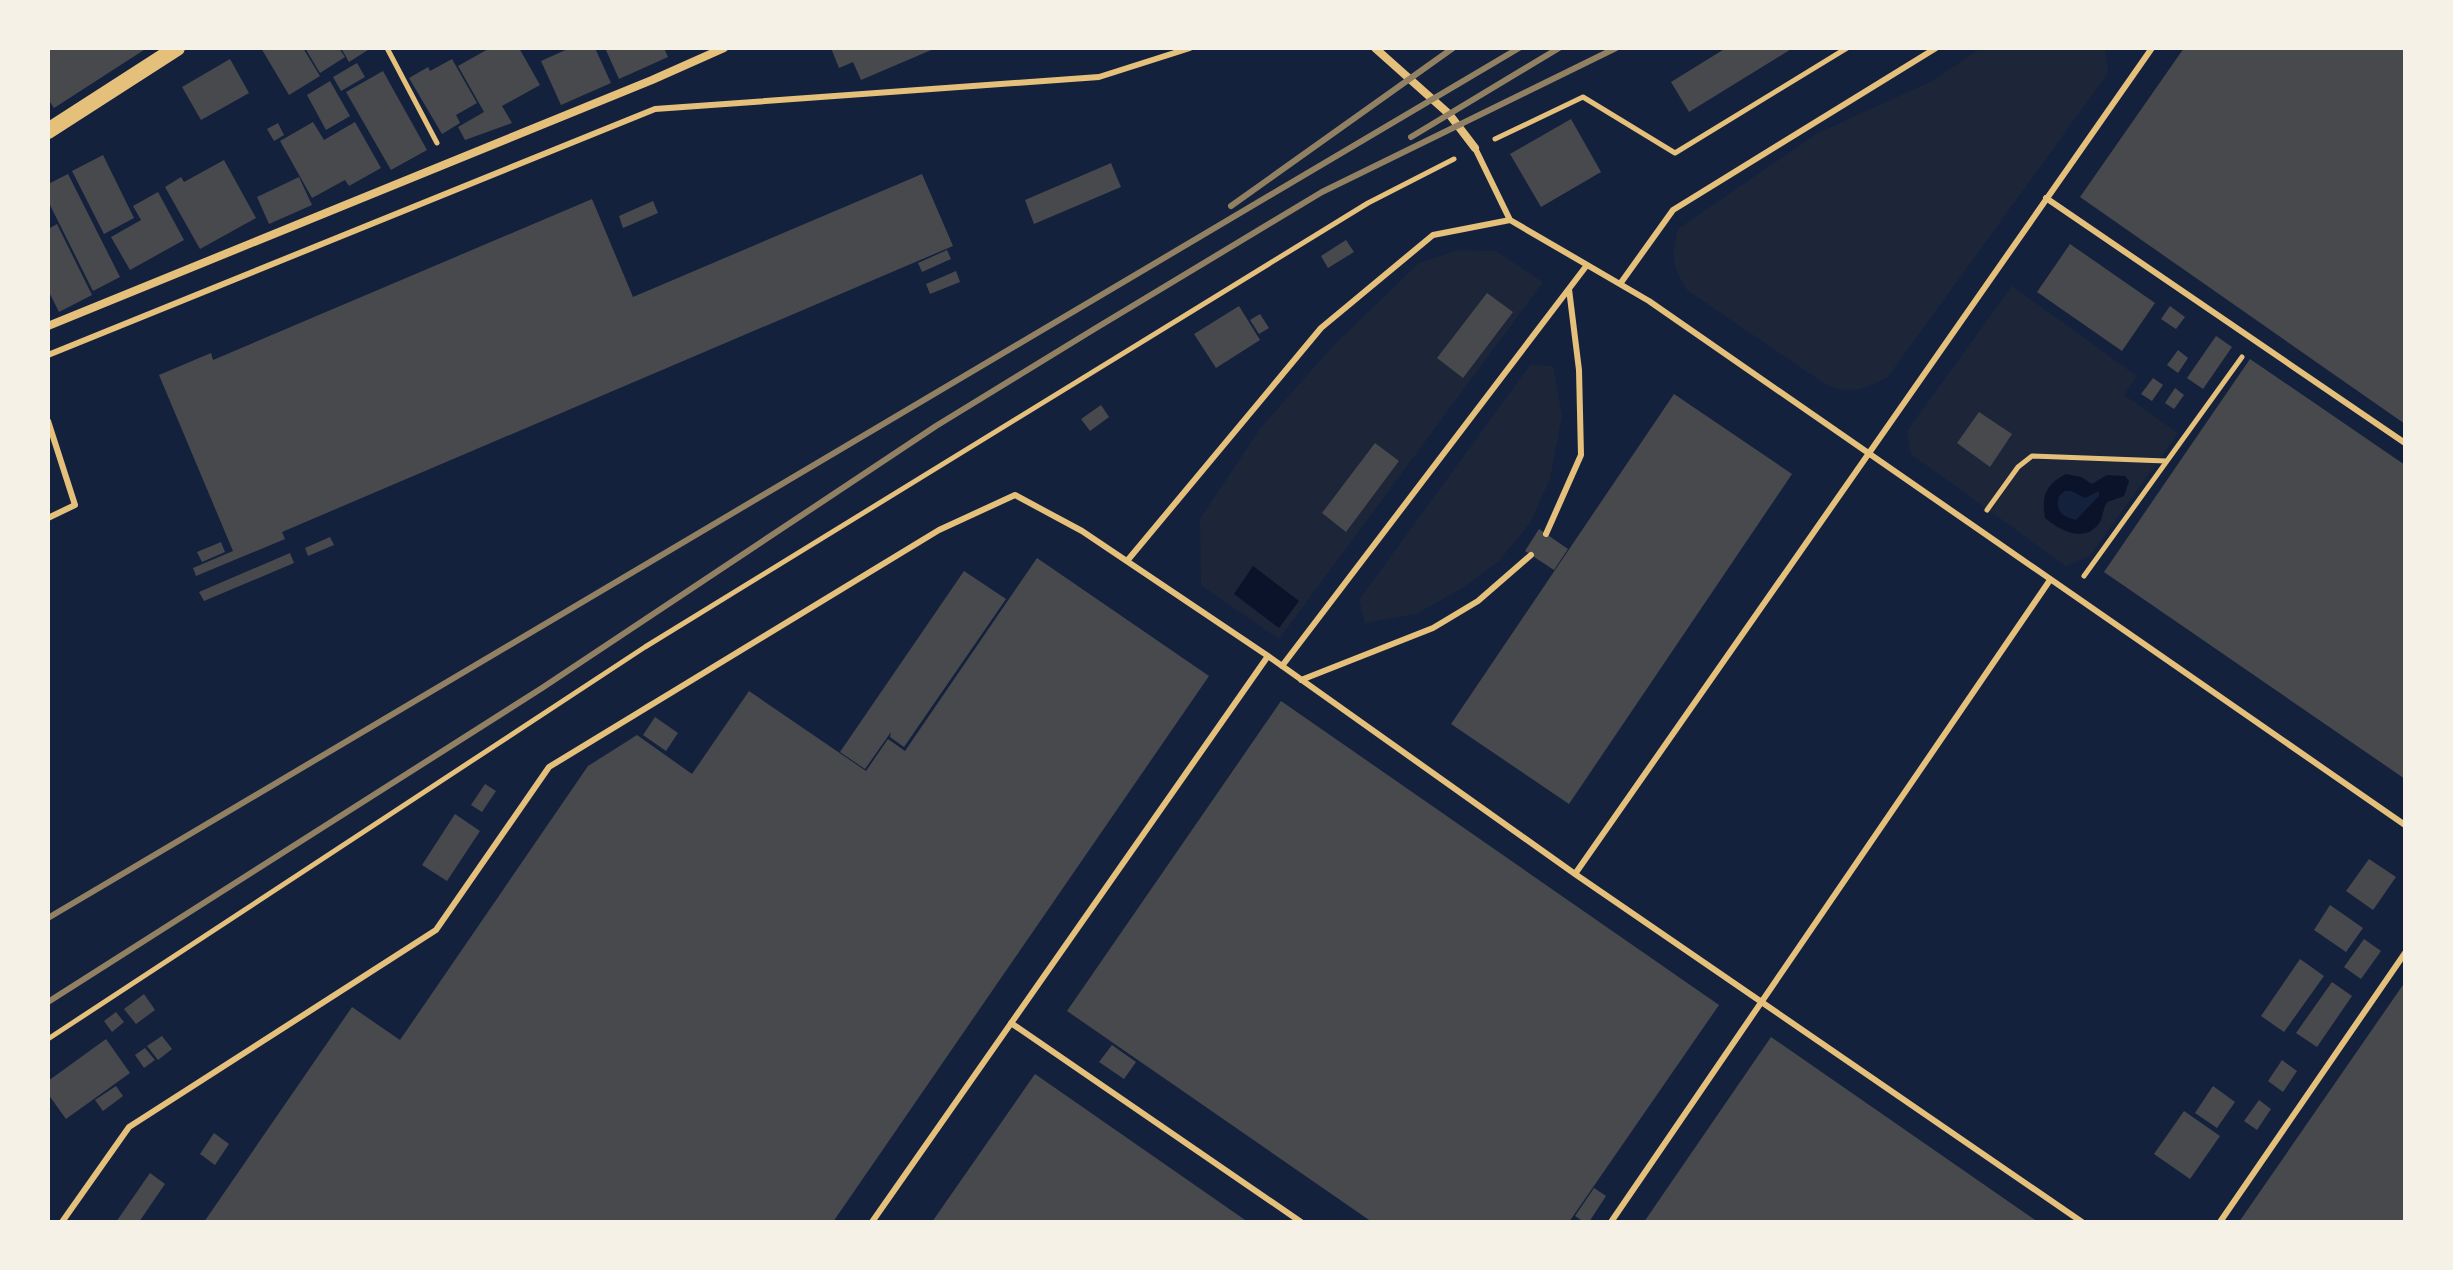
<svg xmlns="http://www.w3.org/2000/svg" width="2453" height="1270" font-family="'Nunito Sans',sans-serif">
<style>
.green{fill:#1d2539;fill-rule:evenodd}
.water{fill:#0b132b;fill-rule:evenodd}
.building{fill:#48494c}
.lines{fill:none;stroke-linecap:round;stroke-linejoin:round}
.path{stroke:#e5c07b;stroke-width:5}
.service{stroke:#e5c07b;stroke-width:6}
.minor{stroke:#e5c07b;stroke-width:8}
.secondary{stroke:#e5c07b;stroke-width:16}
.rail{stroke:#918062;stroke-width:6}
</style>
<rect width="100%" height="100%" fill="#14213d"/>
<path class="green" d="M1981 48H2105L2108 73 1887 378C1860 390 1849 396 1822 382L1687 290C1671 265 1672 257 1678 229L1816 134 1932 81Z
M1459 250 1496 251 1543 282 1279 639 1201 585 1200 519 1262 426 1335 344 1419 263Z
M2012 286 2137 376 2124 395 2178 433 2090 556 2066 566 1911 454 1907 431ZM2081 477 2092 484 2100 481 2124 496 2108 502C2091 525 2092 543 2058 528L2054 480Z
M1530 365 1553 366 1562 416 1550 479 1530 523 1499 561 1464 587 1416 614 1365 623 1359 600Z"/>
<path class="water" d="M2066 474 2081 477 2092 484 2107 475 2125 476 2129 481 2124 496 2107 502C2103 508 2104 513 2101 520 2087 545 2061 531 2045 518 2041 496 2046 484 2066 474ZM2065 491H2071L2085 498 2099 491V496L2076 520C2062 516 2055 512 2059 496Z
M1253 566 1299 601 1279 628 1234 594Z"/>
<path class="building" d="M48 48H147L54 108 48 99Z
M261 48H303L320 76 289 95Z
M305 48H339L345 57 320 73Z
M341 48H371L349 62Z
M490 48H519L540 85 502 106 512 123 465 140 458 127 484 112 458 66Z
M570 48H595L611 83 561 105 541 61Z
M605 48H664L668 57 619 79Z
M831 48H936L861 80 853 62 839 68Z
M1726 48H1793L1689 112 1671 82Z
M2184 48H2405V424L2080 197Z
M230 59 249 93 201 120 182 87Z
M452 59 477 103 456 115 460 123 442 134 409 78 428 67 430 71Z
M357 63 365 77 341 91 333 77Z
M383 71 427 150 391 170 346 92Z
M330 81 350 116 326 130 307 95Z
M1571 119 1601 172 1541 207 1510 154Z
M313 122 324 140 355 122 381 168 349 186 345 180 312 198 280 141Z
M278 123 284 135 274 141 267 129Z
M103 155 134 218 104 234 72 171Z
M224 160 256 218 200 249 165 187 181 177 184 182Z
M1111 163 1121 187 1034 224 1025 200Z
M68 174 120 277 93 291 48 201V184Z
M922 174 953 246 282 532 285 539 196 576 193 568 233 551 159 375 211 353 213 360 592 199 633 297Z
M299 177 312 205 269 224 257 197Z
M158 192 184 240 130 270 111 237 141 220 133 206Z
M653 201 658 213 623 228 619 216Z
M57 224 92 295 59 312 48 290V229Z
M1346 240 1354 252 1328 268 1321 256Z
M2070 244 2155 303 2122 351 2037 292Z
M947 250 951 259 922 272 918 263Z
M956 271 960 282 930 294 926 284Z
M1487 293 1513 312 1463 378 1437 358Z
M1239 306 1260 340 1216 368 1194 334Z
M2170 306 2185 317 2176 329 2161 319Z
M1260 314 1269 328 1259 334 1250 320Z
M2216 336 2232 347 2203 389 2187 378Z
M2178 350 2188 358 2178 373 2167 365Z
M2250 359 2405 465V779L2104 572Z
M2153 378 2163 385 2152 401 2141 394Z
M2175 388 2184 395 2174 409 2165 403Z
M1674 394 1792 474 1569 804 1451 724Z
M1101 405 1109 417 1090 431 1081 419Z
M1979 412 2012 434 1990 467 1957 443Z
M1375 443 1399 461 1346 532 1322 513Z
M1539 529 1568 549 1554 570 1525 551Z
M330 537 334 545 308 556 305 548Z
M221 542 225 552 202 562 197 552Z
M290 553 294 563 204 601 199 592Z
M1037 558 1209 676 833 1222H204L352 1007 400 1040 588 766 637 735 692 774 749 691 866 771 888 739 905 751Z
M964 571 1006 599 904 747 890 737 891 732 865 769 840 752Z
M1281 701 1719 1005 1569 1222H1372L1067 1011Z
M655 717 678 733 666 751 643 735Z
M485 784 496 791 482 812 471 805Z
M455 814 480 831 447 881 422 865Z
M2369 859 2396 877 2373 910 2346 891Z
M2330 905 2363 928 2346 952 2314 930Z
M2364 939 2381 951 2361 979 2344 967Z
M2300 959 2324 976 2284 1032 2261 1016Z
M2332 982 2352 996 2317 1047 2296 1033Z
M2405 982V1222H2239Z
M144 994 155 1010 136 1024 124 1009Z
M116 1012 124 1022 112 1032 104 1021Z
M162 1036 172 1049 158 1060 147 1046Z
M1771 1037 2038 1222H1644Z
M106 1039 130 1073 66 1119 48 1094V1081Z
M1112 1045 1136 1062 1124 1079 1099 1062Z
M145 1048 155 1060 144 1068 135 1055Z
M2282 1060 2297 1071 2283 1092 2268 1081Z
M1035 1074 1248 1222H932Z
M116 1086 123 1096 103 1111 95 1100Z
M2213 1086 2235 1102 2217 1128 2195 1113Z
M2259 1100 2271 1109 2257 1130 2244 1121Z
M2184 1111 2220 1136 2190 1179 2154 1154Z
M214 1133 229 1144 215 1165 200 1154Z
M150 1173 165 1184 139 1222H116Z
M1594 1188 1606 1196 1589 1222H1584L1575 1216Z"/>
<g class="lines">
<path class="path" d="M387 48 437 143
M1495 139 1583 97 1675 153 1847 48
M1987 510 2018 467 2032 456 2166 461
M2084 576 2242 357
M48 1039 645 647 1368 203 1454 159"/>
<path class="service" d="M1475 148 1510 220 1649 301 2405 825
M2046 198 2405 443
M1620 284 1673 210 1936 48
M48 355 655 109 1099 77 1190 48
M48 421 75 505 48 518
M1546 534 1581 455 1579 370 1569 289
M1127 561 1321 328 1433 235 1510 220
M1282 666 1587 265
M1301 680 1433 628 1478 601 1531 555
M1575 874 2152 48
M1011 1023 1301 1222
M62 1222 129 1127 436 930 549 767 939 530 1015 495 1082 531 1268 656 1575 874 2082 1222
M872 1222 1268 656
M1611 1222 2050 580
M2220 1222 2405 953"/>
<path class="minor" d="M1375 48 1449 114 1475 148
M48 326 652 80 724 48"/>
<path class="secondary" d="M48 131 177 48"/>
<path class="rail" d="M1411 137 1559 48
M1231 206 1453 48
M48 918 1519 48
M48 1002 542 688 936 426 1096 328 1322 192 1616 48"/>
</g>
<rect width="2453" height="1270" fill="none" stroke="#f6f1e7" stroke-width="100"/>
</svg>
